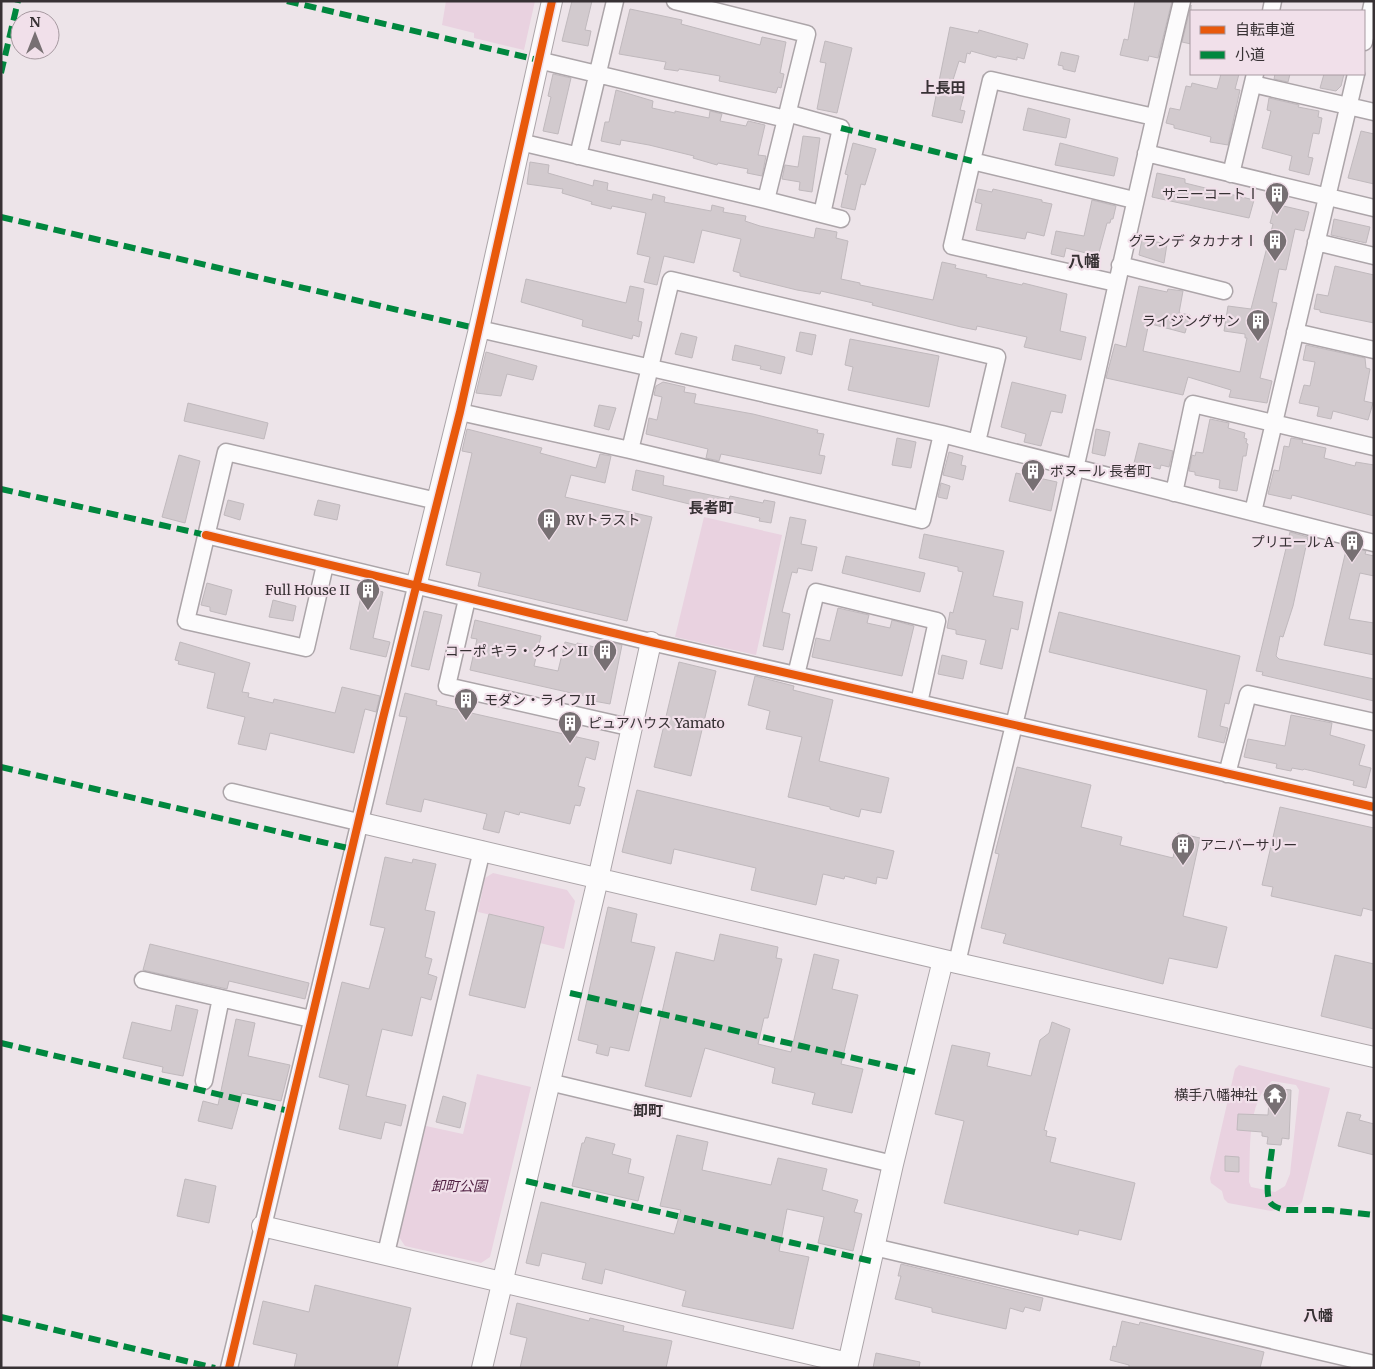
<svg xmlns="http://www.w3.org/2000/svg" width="1375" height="1369" font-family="Merriweather,'Noto Sans JP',serif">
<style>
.green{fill:#e9d2e0;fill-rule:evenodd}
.building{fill:#d2cace;stroke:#c0b9bd}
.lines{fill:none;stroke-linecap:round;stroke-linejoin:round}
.minor-casing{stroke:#aca5a9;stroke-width:19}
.tertiary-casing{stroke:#aca5a9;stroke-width:22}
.minor{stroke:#fcfbfc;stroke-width:16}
.tertiary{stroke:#fcfbfc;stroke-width:20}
.quiet{stroke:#00873e;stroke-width:6;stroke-dasharray:12 6;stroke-linecap:butt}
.cycleway-casing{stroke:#f1e0ea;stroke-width:11}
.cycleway{stroke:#e8590c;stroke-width:8}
.labels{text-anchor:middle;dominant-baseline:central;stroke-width:4.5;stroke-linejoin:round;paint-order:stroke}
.poi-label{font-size:14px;fill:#373134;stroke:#f1e0ea;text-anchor:end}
.park-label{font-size:14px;font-style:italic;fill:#4f1f41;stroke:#f1e0ea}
.neighbourhood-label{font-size:15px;font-weight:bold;fill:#373134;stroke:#f1e0ea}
.quarter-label{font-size:16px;font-weight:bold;fill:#373134;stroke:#f1e0ea}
</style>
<rect width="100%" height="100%" fill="#ede4e9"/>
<path class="green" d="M446 1H535L524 50 474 38V33L442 25Z
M704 517 782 535 756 655 675 637Z
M493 873 567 890 575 901 564 949 540 943 544 927 478 912 485 878Z
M1239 1065 1330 1088 1302 1202 1299 1205 1271 1211 1228 1203 1224 1199 1222 1191 1211 1183 1210 1178 1235 1069ZM1272 1081 1296 1085 1299 1090 1290 1174 1285 1186 1275 1192 1251 1187 1249 1182C1251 1150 1246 1103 1272 1081Z
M477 1074 531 1087 490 1257 481 1263 405 1246 399 1237 426 1126 463 1134Z"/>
<path class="building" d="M572 1H592L585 30 591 31 588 46 562 41Z
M1135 1H1172L1158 58 1149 56 1148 61 1120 55 1124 39 1128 40Z
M1191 5V44L1182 42Z
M630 9 682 20 681 24 760 45 762 37 786 42 780 73 784 74 781 88 778 87 776 93 719 81 720 76 679 69 678 71 664 69 666 62 619 54Z
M950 27 978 33 979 30 1028 44 1024 59 1017 57V60L997 56 996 58 971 51 970 54 967 53 965 63 959 61 952 83 966 87 960 110 965 111 962 123 932 116Z
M825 41 852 48 837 113 817 109 826 63 820 62Z
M1061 52 1079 56 1075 72 1063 69V66L1058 65Z
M553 74 571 78 558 134 543 131 551 97 548 96Z
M1221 74H1239L1235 89 1240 90 1228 145 1210 142 1211 137 1174 128V125L1166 123 1170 108 1180 110 1186 86 1191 87 1192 83 1217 89Z
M1275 74H1290L1288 82 1274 79Z
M1324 74H1344L1341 86 1336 91 1320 88Z
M616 90 653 101 652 108 675 113V111L709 118 710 111 722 114 720 121 746 126 748 121 765 125 758 155 766 156 762 176 747 173 748 169 718 163 717 165 693 158 694 156 649 145 621 140 620 145 601 141 605 122H609Z
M1269 98 1299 105 1298 107 1319 111 1318 117 1322 118 1319 134 1313 133 1308 157 1313 158 1309 175 1289 170 1292 156 1262 148 1271 111 1267 110Z
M1028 108 1070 119 1066 138 1023 130Z
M1361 131 1374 134V184L1348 178Z
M803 136 820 138 812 192 799 190 800 182 782 179 785 165 798 167Z
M853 143 876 149 865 185 861 184 855 210 841 207 848 175 845 174Z
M1060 143 1118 158 1114 176 1055 165Z
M530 162 549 165 548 173 593 186 594 180 608 183 607 190 652 200 653 194 665 197 664 202 711 211 712 205 724 208 723 212 746 216 745 221 760 226 814 238 816 228 837 232 836 238 848 241 841 279 860 283V285L933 300 942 262 956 265 955 268 987 275 986 277 1022 285 1023 283 1067 294 1060 331 1086 337 1081 360 1024 347 1027 337 977 326 976 330 961 327 872 305 873 303 821 291 820 294 797 290 740 276V273L733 271 741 239 702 230 694 263 664 256 657 285 644 282 650 257 637 254 646 213 612 206 611 209 591 204 592 202 562 193 563 189 527 184Z
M1157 173 1185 179V183L1254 200 1249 218 1152 197Z
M978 189 992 192 993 189 1042 200V202L1052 204 1044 236 1027 232 1025 239 976 230 982 204 975 202Z
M1092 200 1116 206 1113 219H1111L1110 223H1107L1098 256 1066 248 1064 257 1051 254 1056 231 1084 236Z
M1275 204 1309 212 1304 231 1295 229 1286 270 1279 269 1272 302 1277 303 1260 378 1272 381 1267 403 1229 397 1231 390 1188 377 1183 395 1106 378 1115 344 1126 347 1139 286 1167 292 1168 289 1183 291 1179 313 1190 315 1185 333 1151 324 1150 327H1148L1143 351 1240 372 1247 338H1245V334L1224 331 1228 306 1251 309 1273 224 1270 223Z
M1334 219 1370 227 1366 243 1331 235Z
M1142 239 1167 244 1164 263 1139 255Z
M1335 266 1374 275V323L1320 312V310L1314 309 1317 294 1328 296Z
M526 279 626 303 630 286 644 289 638 321 642 322 639 337 633 335 632 339 582 326 583 320 521 302Z
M800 332 816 335 812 355 796 351Z
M681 333 697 337 692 358 675 354Z
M850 339 939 356 929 407 848 390 853 367 845 365Z
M735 345 785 357 781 374 760 369 761 366 732 360Z
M1306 345 1365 358 1366 368 1370 369 1364 401 1373 403 1368 420 1333 411 1331 419 1317 416 1319 407 1299 403 1304 385 1310 386 1315 362 1303 360Z
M486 352 537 366 533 380 507 374 501 396 476 393Z
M663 382 685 387 684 392 696 394 694 403 698 404 753 414 818 430 817 433 824 434 819 455 825 456 821 474 721 454 719 461 706 458 708 449 646 434 649 418 657 420 662 397 654 395 656 386Z
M1012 382 1066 395 1062 413 1051 411 1041 446 1024 442 1026 434 1001 427Z
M188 403 268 423 264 439 184 421Z
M599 405 616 408 609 430 594 426Z
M1210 419 1229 423 1228 428 1245 433 1244 438 1247 439 1246 443 1248 444 1246 456H1243L1237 491 1219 488 1220 480 1195 475V472L1189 471 1192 455 1195 456 1196 452 1203 453Z
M467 429 542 448 540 453 596 468 600 454 611 456 605 483 571 475 565 497 652 517 627 621 478 586 481 573 446 565 472 453 462 451Z
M1096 429 1110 432 1105 456 1092 453Z
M897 438 916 442 911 468 892 465Z
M1291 438 1303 440 1302 443 1326 448 1324 458 1355 466 1356 462 1374 465V516L1292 495 1291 499 1268 494 1274 470 1279 471 1284 446 1289 447Z
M1139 443 1173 451 1169 467 1161 465 1160 469 1134 463Z
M949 452 963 456 961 465 966 466 963 480 943 475Z
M179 455 200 461 185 523 162 517Z
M636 470 664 476 663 485 729 499 730 496 763 503 764 500 775 502 771 523 759 521 760 518 715 508 714 510 632 490Z
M1016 473 1057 482 1051 511 1009 501Z
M941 483 950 486 947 499 938 497Z
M228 500 244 504 240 520 224 515Z
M318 500 340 505 337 520 314 515Z
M790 517 806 520 801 544 817 547 812 571 798 568 797 573 792 572 782 612 790 614 783 650 763 646Z
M1290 532 1308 537 1293 606 1283 637 1280 636 1276 656 1279 659 1374 679V701L1262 675 1263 672 1256 671Z
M924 534 1004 551 993 596 1023 602 1018 630 1011 628 1002 669 980 664 986 640 956 634V630L947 628 950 612 953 613 963 572 958 571V567L919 558Z
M1347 546 1366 551 1365 554 1374 556V576L1360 573 1349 619 1374 623V655L1324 645Z
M846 556 925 573 920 592 842 573Z
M207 583 232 590 226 615 210 611V607L201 605Z
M363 587 383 592 373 638 390 642 386 657 350 649Z
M273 600 296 606 293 621 269 617Z
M838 608 869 615 867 623 890 628 892 620 914 626 902 676 812 657 816 638 830 641Z
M424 611 442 615 429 670 411 666Z
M1059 612 1240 656 1229 704 1225 703 1220 726 1228 728 1224 743 1198 737 1207 690 1049 652Z
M475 620 541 636 534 666 558 671 565 642 577 645V643L599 648 601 640 622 645 610 704 588 700 589 697 470 670 477 639 471 638Z
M180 642 250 663 242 692 249 693 248 697 273 703 274 699 335 713 342 687 380 696 376 712 365 709 354 753 270 733 266 750 238 744 245 717 207 708 215 673 178 664 179 661 175 660Z
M942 655 967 661 963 679 938 674Z
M679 662 716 671 691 776 654 767Z
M755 676 794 686 793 690 833 700 819 761 889 778 881 813 861 809 859 817 830 809V807L788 797 802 737 766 729 770 711 748 705Z
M405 693 437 701 436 705 599 742 595 760 586 757 578 786 585 788 580 806 575 805 570 824 520 812 519 815 505 811 499 833 483 829 487 814 424 799 421 812 386 804 407 717 399 716Z
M1291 715 1332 723 1330 735 1365 745 1359 765 1371 768 1366 788 1353 785 1354 781 1304 769 1303 770 1292 768 1291 771 1276 768 1277 764 1244 757 1248 739 1285 746Z
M1017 767 1091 785 1081 827 1122 837 1120 845 1173 858 1178 833 1200 838 1183 916 1227 927 1217 968 1169 958 1163 984 1003 943 1006 934 981 928 999 854 995 853Z
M637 790 894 851 887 879 877 877 876 884 845 876 844 879 823 874 816 905 751 890 756 868 674 849 671 864 622 852Z
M1280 807 1374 828V911L1363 908 1361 916 1271 896 1273 887 1262 885Z
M385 857 412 863 413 859 436 864 425 910 435 912 425 957 432 959 428 974 437 977 431 1000 421 997 412 1036 382 1029 366 1096 406 1105 401 1126 385 1122 381 1139 339 1129 349 1085 319 1077 342 982 369 989 385 928 370 925Z
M608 907 637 914 631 942 655 947 629 1051 610 1047 608 1056 596 1053 598 1045 578 1040Z
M489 914 544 927 525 1008 469 995Z
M720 934 778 947 776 958 782 959 768 1018H764L758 1044 791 1052 814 954 839 960 832 989 858 995 841 1064 863 1069 852 1113 812 1104 815 1093 772 1083 775 1068 705 1048 691 1097 645 1086 676 952 714 961Z
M150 944 309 983 305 999 229 981 227 989 143 970Z
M1335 955 1374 964V1029L1321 1016Z
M176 1005 198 1010 183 1076 162 1072 163 1067 123 1058 132 1022 171 1031Z
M236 1019 255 1023 248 1056 290 1065 281 1101 242 1093 232 1129 198 1121 203 1101 218 1105Z
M1052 1022 1070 1029 1044 1130 1047 1131 1046 1136 1056 1138 1050 1162 1135 1183 1121 1240 1079 1230 1078 1235 944 1203 964 1121 935 1114 952 1045 990 1053 987 1066 1031 1076 1040 1040 1049 1033Z
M1270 1088 1291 1090 1289 1139 1282 1138 1281 1145 1267 1144 1268 1137 1262 1136V1132L1237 1130 1238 1114 1268 1115Z
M443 1096 466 1103 460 1128 436 1122Z
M1347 1112 1361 1115 1359 1120 1374 1124V1155L1338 1146Z
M677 1135 708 1142 702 1170 771 1185 778 1158 827 1169 822 1190 858 1200 854 1212 862 1214 853 1251 818 1243 824 1217 787 1209 779 1251 809 1257 793 1329 682 1306 686 1291 605 1269 602 1284 582 1279 586 1263 542 1253 539 1266 526 1263 541 1202 674 1234 681 1210 660 1206Z
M586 1137 615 1144 612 1154 631 1159 628 1173 644 1177 638 1201 572 1186 582 1143H584Z
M1225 1156 1239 1157V1172L1225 1171Z
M185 1179 216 1186 209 1223 177 1216Z
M901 1264 1043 1298 1040 1311 1025 1307 1023 1312 1010 1308 1006 1329 932 1312V1308L895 1299 901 1276H898Z
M315 1285 411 1308 397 1368H294L297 1354 253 1344 263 1301 309 1312Z
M517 1303 589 1321 590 1318 624 1326 623 1331 672 1341 666 1368H520L527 1338 510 1334Z
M1122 1321 1139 1325 1140 1322 1264 1352 1260 1368H1129V1365L1110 1360 1113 1346 1116 1347Z
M876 1353 920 1362 919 1368H873Z"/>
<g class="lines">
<g class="minor-casing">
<path id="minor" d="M1271 11 1273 1
M1364 42 1373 1
M538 60 786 119
M1253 84 1374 112
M787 113 841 128 822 214
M520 142 766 200 807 34 675 1
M1146 153 1374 208
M578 156 615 1
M972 161 1134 200
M1231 174 1255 74
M766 200 841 219
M1316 242 1374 256
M1120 265 1224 291
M1116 283 952 246 991 80 1154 117
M479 329 942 434 1374 543
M1295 332 1374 350
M460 412 630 450 922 520 942 434
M630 450 671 280 997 357 977 442
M1174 493 1193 404 1374 447
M1253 512 1356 74
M206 535 651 642 1374 807
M325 565 306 648 186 621 226 452 437 501
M467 599 447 686 633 728
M796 675 816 592 937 621 919 703
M1227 774 1248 694 1374 722
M232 792 358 822
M957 963C985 841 1016 719 1045 596 1093 399 1134 199 1182 1
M143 980 311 1019
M204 1081 221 998
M549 1082 893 1164
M874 1247 1374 1364
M386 1253 482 850
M229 1368 416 587"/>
</g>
<g class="tertiary-casing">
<path id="tertiary" d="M416 587 479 329 552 1
M358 822 957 963 1374 1057
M262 1226 848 1363
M482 1368 598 879 651 642
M847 1368 893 1164 943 960"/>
</g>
<use href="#minor" class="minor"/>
<use href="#tertiary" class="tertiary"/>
<path class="quiet" d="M287 1 538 60
M1 73 18 1
M841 128 972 161
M1 217 479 329
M1 489 206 535
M1 767 352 849
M570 993 915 1072
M1 1043 289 1111
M1272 1149C1271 1162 1264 1191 1270 1202 1273 1207 1281 1209 1287 1210H1330L1374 1215
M526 1181 871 1261
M1 1317 215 1368"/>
<g class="cycleway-casing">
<path id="cycleway" d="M206 535 651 642 1374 807
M229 1368 383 718 460 412 552 1"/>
</g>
<use href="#cycleway" class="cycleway"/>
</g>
<defs>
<g id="building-pin" transform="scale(1.25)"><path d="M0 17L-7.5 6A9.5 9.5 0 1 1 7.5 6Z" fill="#777073" stroke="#f1e0ea"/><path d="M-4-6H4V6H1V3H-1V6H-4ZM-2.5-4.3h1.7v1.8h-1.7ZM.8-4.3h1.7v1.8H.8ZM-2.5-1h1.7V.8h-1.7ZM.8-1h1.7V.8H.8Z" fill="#fff"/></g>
<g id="temple-pin" transform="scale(1.25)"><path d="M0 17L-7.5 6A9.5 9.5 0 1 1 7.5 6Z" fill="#777073" stroke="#f1e0ea"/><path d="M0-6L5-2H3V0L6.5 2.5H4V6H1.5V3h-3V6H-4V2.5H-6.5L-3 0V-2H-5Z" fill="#fff"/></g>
</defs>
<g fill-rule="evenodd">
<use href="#building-pin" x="1277" y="194"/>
<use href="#building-pin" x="1275" y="241"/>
<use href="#building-pin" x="1258" y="321"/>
<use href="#building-pin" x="1033" y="471"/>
<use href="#building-pin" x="549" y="520"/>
<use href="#building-pin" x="1352" y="542"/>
<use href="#building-pin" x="368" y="590"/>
<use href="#building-pin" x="605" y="651"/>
<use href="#building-pin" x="466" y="700"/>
<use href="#building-pin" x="570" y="723"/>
<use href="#building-pin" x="1183" y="845"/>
<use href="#temple-pin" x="1275" y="1095"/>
</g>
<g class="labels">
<g class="poi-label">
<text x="1260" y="194">サニーコートⅠ</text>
<text x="1258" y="241">グランデ タカナオⅠ</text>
<text x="1240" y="321">ライジングサン</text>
<text x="1050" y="471" text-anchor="start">ボヌール 長者町</text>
<text x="566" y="520" text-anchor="start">RVトラスト</text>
<text x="1334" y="542">プリエール A</text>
<text x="350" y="590">Full House II</text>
<text x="588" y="651">コーポ キラ・クイン II</text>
<text x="484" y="700" text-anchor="start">モダン・ライフ II</text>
<text x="588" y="723" text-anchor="start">ピュアハウス Yamato</text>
<text x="1200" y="845" text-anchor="start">アニバーサリー</text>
<text x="1258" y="1095">横手八幡神社</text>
</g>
<g class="park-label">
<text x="459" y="1186">卸町公園</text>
</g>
<g class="neighbourhood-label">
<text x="943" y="87">上長田</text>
<text x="711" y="507">長者町</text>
<text x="648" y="1110">卸町</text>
<text x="1318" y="1315">八幡</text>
</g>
<g class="quarter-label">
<text x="1084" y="261">八幡</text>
</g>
</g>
<rect width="1375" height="1369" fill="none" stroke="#373134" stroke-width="5"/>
<rect x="1190" y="10" width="175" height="65" fill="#f1e0ea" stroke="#a79aa1"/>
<rect x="1200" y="26" width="25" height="8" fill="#e8590c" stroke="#a79aa1"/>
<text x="1235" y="35" font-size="15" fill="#373134">自転車道</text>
<rect x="1200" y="51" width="25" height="8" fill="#00873e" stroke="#a79aa1"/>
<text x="1235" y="60" font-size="15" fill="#373134">小道</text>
<g transform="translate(35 35)"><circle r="24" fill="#f1e0ea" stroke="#a79aa1"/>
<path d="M0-4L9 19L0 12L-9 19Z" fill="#777073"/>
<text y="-8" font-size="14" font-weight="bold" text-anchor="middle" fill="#373134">N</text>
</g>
</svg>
